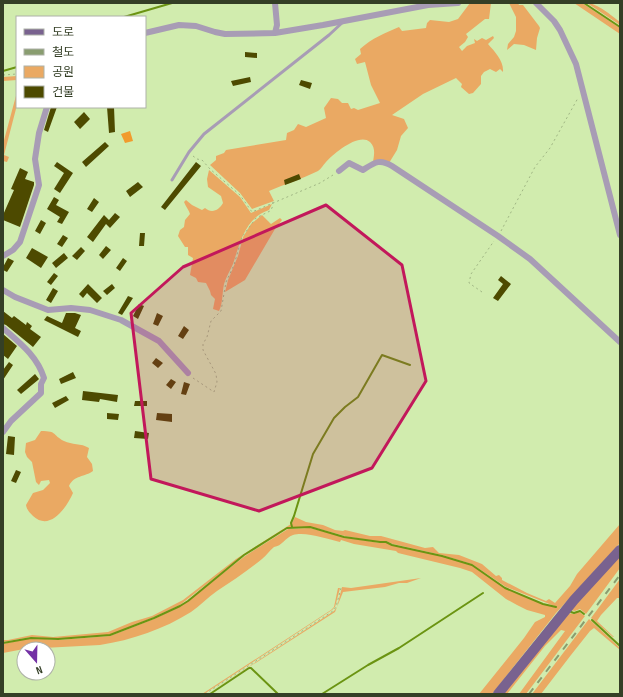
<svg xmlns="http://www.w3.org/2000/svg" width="623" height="697" font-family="'Sofia Sans Condensed','Noto Sans KR',sans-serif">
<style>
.green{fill:#eaa963}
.forest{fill:#f19b2d}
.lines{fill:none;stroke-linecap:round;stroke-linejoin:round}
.stream{stroke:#6b9412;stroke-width:2}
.building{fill:#4d4a00}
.path{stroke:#a0b684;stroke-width:1;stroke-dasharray:2 3;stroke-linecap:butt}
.service{stroke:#a89cb5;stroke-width:3}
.minor{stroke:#a89cb5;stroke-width:6}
.primary{stroke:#79628f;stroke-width:10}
.rail{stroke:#899d70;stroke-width:2;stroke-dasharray:7 7;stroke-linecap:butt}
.marked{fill:#c2185b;fill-opacity:0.2;stroke:#c2185b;stroke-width:3;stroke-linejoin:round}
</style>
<rect width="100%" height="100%" fill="#d1ecae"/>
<path class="green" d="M470 3H491L489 19H485L466 34 468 37 465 42 459 47 462 51 467 46 475 43 474 39 477 41 482 38 486 40 493 36 494 38 488 44C495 52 504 61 503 72L500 69 496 72 490 69 484 72 481 76V84L473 93 469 94 461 87 462 84 456 78 423 94 392 115 404 119 408 128 401 136 397 150 389 163 373 162C374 155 376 148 370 142 359 132 333 154 326 162 323 165 321 169 318 171 302 179 285 184 269 191L274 201 252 209 240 193 210 165 216 160V156L224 153 226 150 286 140 287 133 294 130 298 124 306 127 326 118 324 108 331 98 338 99 342 103H348L351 109 354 108 358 110 380 103 371 85 365 62 357 64 355 59 361 54 360 49C372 38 385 33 399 27L402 31 426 28 427 23 430 20 449 22 458 19Z
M509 3H518L519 5H523L539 26 540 28 537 38 536 50 524 45 514 44 507 50 508 44 514 37 516 31V17Z
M574 3H582L620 28V34Z
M587 3C597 3 612 16 620 22V25Z
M17 76V80L3 81V77Z
M17 92V105L4 155 9 157 7 162 3 161V144Z
M209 170 240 197 251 213 272 204 269 210C245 218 240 243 233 264 230 271 226 277 224 284 222 293 223 303 219 311L213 309 215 299 211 295 210 291 206 283 198 282 196 278 190 275 193 258 188 255V247H185L178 236 180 230 184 227 185 220 190 214C189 210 186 207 184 202L186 200 192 205 202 210 205 208C212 214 219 210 223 203L221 196 208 187 207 179Z
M262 215 271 224 280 218 282 220 275 229 245 280 225 292 228 280 238 256 243 237 251 224Z
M41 431C58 431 52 435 64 441 72 445 81 443 89 448L87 457 92 464 93 471C85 477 74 475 69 486L73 493C67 507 50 532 33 516 29 512 27 510 26 505L33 493 43 490 50 483 49 480 41 481 39 485 36 482 32 462 27 457 25 452 26 443 35 440Z
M295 517 306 522 323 525 335 530 343 531 345 530 370 536H381L425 548 433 547 439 553 459 555 482 564 496 576 499 575 502 578V580L527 593 546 601 549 599 555 603 570 586 577 574 620 524V543L556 613 492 694H479L524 638 535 622 545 617V615L527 610 517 605 506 599 472 572 460 568 398 553 396 551 354 544 341 540 340 542C328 539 305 531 293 535 285 538 282 546 274 547 269 551 267 555 262 559 247 571 232 581 217 591 208 597 200 606 191 612 164 629 132 640 100 645L24 649 3 653V644L31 638 58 640 110 636 154 619 181 606 245 556 288 529 310 528 344 537 380 543 386 542 392 545 442 556 472 565 505 588 543 604 557 607 506 587 472 564 442 555 393 544 386 541 379 542 345 536 316 528 292 527V523Z
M291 524V527L287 528 244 555 180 605 154 617 110 635 58 639 31 637 3 642V640H8L32 635 53 637 108 632 132 622 152 616 183 600 236 559Z
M620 556V568L586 614 580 609 575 611 570 610Z
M421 578 407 583H399L385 587 343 592 335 612 207 694 334 611 337 607 342 587 351 588Z
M620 579V598H617L601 615 597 621 614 637H613L591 618Z
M338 588H340L335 607 332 610 204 694H202L331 610 334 607Z
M579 612 585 616 526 694H519L565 631 561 630 545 646 507 694H503L568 613 574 614Z
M589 619 620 648V650L594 628 590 631 571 655 541 694H532Z"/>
<path class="forest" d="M130 131 133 141 125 143 121 134Z"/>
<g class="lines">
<path class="stream" d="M584 3 620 27
M124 17 172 3
M3 71 17 67
M292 527 291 523 294 516 313 454 334 418 345 407 358 397 382 355 410 365
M571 612 574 613 580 611 584 614
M592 620 620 646
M3 643 31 638 58 639 110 635 154 618 180 606 188 601 244 555 287 528 310 527 344 537 380 542H386L392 545 442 556 472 565 505 588 543 604 556 607
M210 694 249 668H251L278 694
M322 694 368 665 399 648 483 593"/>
</g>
<path class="building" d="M245 52 257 53V58L245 57Z
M250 77 251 82 233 86 231 81Z
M301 80 312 83 310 89 299 85Z
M51 107H57L48 132 44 130Z
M107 107H114L115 132 109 133Z
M84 112 90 119 80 129 74 122Z
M105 142 109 146 86 167 82 162Z
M57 162 73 173 60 193 54 189 64 173 54 166Z
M196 162 201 166 165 210 161 207Z
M20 168 28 172 25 179 34 182V185L20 227 3 220V215L14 190 11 189Z
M299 174 301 179 285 185 284 180Z
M138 182 143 187 130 197 126 191Z
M54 197 59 200 56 205 69 212 62 224 57 222 60 217 47 209Z
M94 198 99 202 92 212 87 209Z
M115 213 120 217 110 228 106 224 93 242 87 237 104 215 109 220Z
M41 220 46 223 40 234 35 231Z
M140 233H145L144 246H139Z
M63 235 68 238 62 247 57 244Z
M106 246 111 250 103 259 99 255Z
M81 247 85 251 77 260 72 256Z
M32 248 48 257 41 268 26 258Z
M64 253 68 258 56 268 52 263Z
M8 258 14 261 7 272 3 270V267Z
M123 258 127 261 120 271 116 268Z
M54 273 58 276 51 285 47 282Z
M501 276 511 284 498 301 493 298 503 284 498 280Z
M88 284 102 298 97 303 87 293 83 298 79 294Z
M112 284 115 288 107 295 103 291Z
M53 288 58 291 51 303 46 300Z
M128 296 133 298 122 315 118 313Z
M139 304 144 306 138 319 133 316Z
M3 311 12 318 14 316 26 325 27 322 32 326 30 329 41 337 33 347 6 325 3 324Z
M66 313H75L81 315 75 328 81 331 78 337 44 320 47 316 62 323Z
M157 313 163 316 158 326 153 324Z
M184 326 189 330 183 339 178 336Z
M3 334 17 346 8 359 3 355Z
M156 358 163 363 158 368 152 363Z
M9 362 13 365 3 380V370Z
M73 372 76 378 61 384 59 379Z
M35 374 39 379 38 380 21 394 17 390Z
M171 379 176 382 171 389 166 385Z
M184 382 190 384 186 395 181 394Z
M83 391 118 395 117 402 100 399 99 402 82 400Z
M66 396 69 400 55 408 52 403Z
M135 401H147V406H134Z
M107 413 119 414 118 420 107 419Z
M157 413 172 414V422L156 420Z
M135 431 149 433 148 439 134 438Z
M8 436 15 437 14 455 6 454Z
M16 470 21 472 16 483 11 481Z"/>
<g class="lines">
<path class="path" d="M3 75 17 74
M193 156 197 159 202 160 210 169 240 195 252 212 320 183 333 175
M501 231 535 167 550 148 578 98
M482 292 469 283 471 274 494 241
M193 378 214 392 217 382 216 374 203 350V344L207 337 211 321 221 311 226 282 234 265 242 237 256 218 270 211 272 208 273 202
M205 694 333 611 336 607 341 588"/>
<path class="service" d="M172 180 189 152 204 134 329 35 343 22"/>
<path class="minor" d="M275 3 277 25 275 33
M536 3 554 21 560 30 576 64 620 235
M145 33 179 25 196 26 215 32 225 34 275 33 323 25 428 5 458 3
M339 171 349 163 363 170C374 163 379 158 392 166L498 236 530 259 620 342
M3 256 13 250 20 242 39 185 35 159 39 133 47 107
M3 290 15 297 48 310 71 308 90 310 121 320 159 341 188 373
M3 328C20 343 37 356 44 378L41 384V393L11 421 3 432"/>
<path class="primary" d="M498 694 574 600 620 550"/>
<path class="rail" d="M529 694 620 575"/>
</g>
<path class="marked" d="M326 205 402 265 426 381 372 468 259 511 151 479 131 313 183 267Z"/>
<rect width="623" height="697" fill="none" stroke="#343f26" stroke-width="8"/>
<rect x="16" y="16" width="130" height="92" fill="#ffffff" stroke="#aeb2a8"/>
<rect x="24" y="29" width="20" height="6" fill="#79628f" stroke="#aeb2a8"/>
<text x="52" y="36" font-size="12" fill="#343f26">도로</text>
<rect x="24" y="49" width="20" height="6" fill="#899d70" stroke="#aeb2a8"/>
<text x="52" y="56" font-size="12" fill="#343f26">철도</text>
<rect x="24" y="66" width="20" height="12" fill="#eaa963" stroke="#aeb2a8"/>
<text x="52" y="76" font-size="12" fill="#343f26">공원</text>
<rect x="24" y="86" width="20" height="12" fill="#4d4a00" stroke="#aeb2a8"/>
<text x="52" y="96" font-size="12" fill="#343f26">건물</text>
<g transform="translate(36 661) rotate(160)"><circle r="19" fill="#ffffff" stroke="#aeb2a8"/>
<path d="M0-3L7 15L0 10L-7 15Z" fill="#7431a5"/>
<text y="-6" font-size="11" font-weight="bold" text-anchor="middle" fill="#343f26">N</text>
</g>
</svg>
